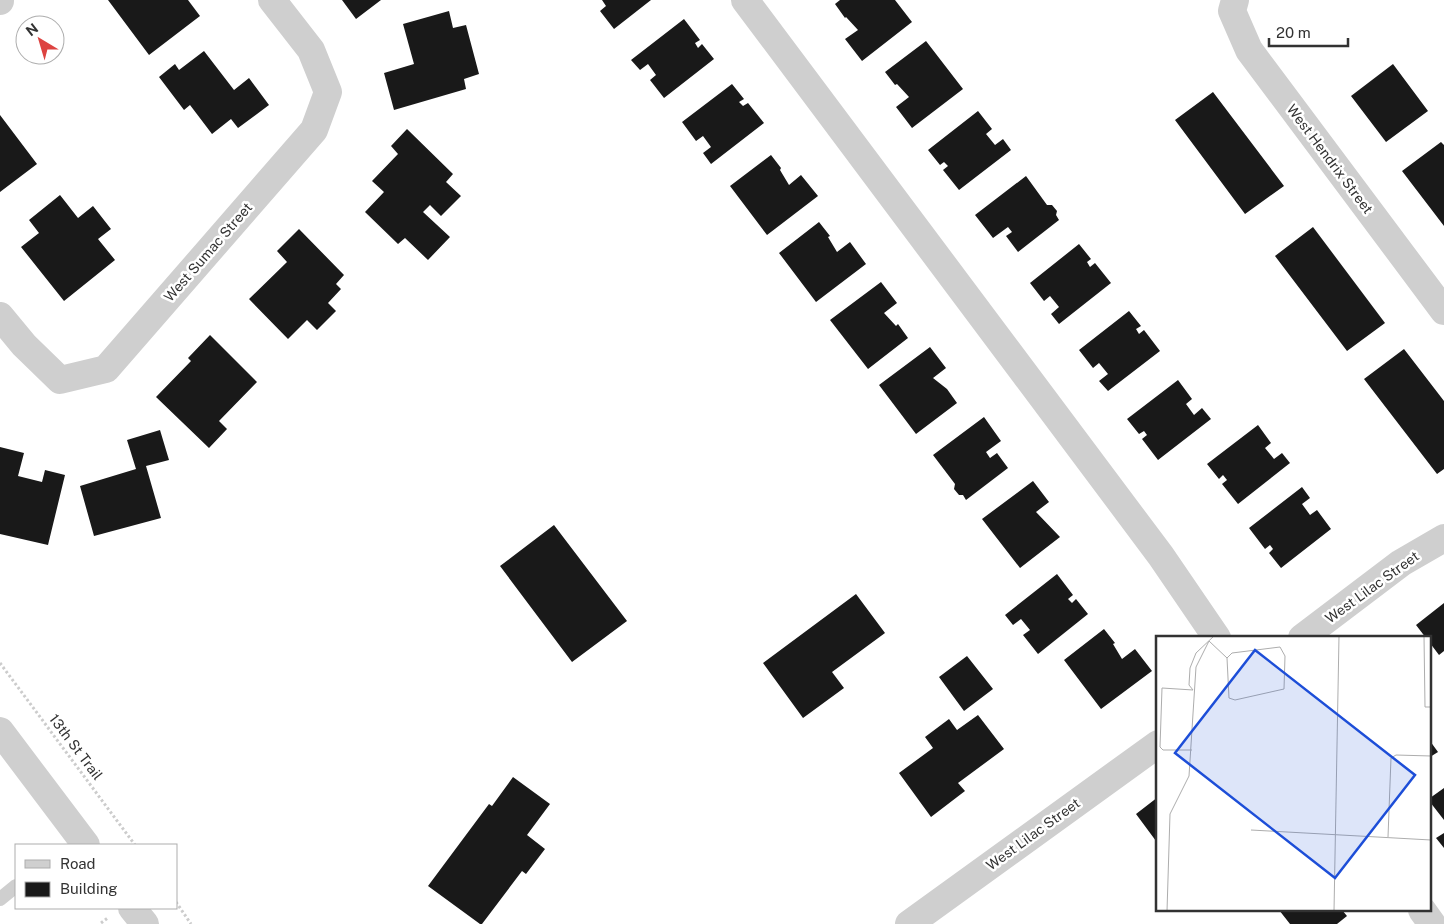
<svg xmlns="http://www.w3.org/2000/svg" width="1444" height="924" font-family="'Public Sans',sans-serif">
<style>
.building{fill:#191919}
.lines{fill:none;stroke-linecap:round;stroke-linejoin:round}
.path{stroke:#ccc;stroke-width:3;stroke-dasharray:2.5 2.5;stroke-linecap:butt}
.service{stroke:#cfcfcf;stroke-width:14}
.minor{stroke:#cfcfcf;stroke-width:28}
.tertiary{stroke:#cfcfcf;stroke-width:28}
.labels{text-anchor:middle;dominant-baseline:central;stroke-width:5;stroke-linejoin:round;paint-order:stroke}
.street-label{font-size:14px;fill:#323232;stroke:#fff}
.inset-road{fill:none;stroke:#adadad;stroke-width:1}
.view{fill:#1d4ed8;fill-opacity:0.15;stroke:#1d4ed8;stroke-width:2.5}
.inset-edge{fill:none;stroke:#323232;stroke-width:2.5}
</style>
<rect width="100%" height="100%" fill="#fff"/>
<path class="building" d="M108 0H188L200 16 149 55Z
M342 0H381L356 19Z
M602 0H651L614 29 600 11 606 6Z
M840 0H895L912 22 862 61 845 39 858 30 846 17 845 18 835 4Z
M449 11 453 28 466 25 479 74 464 79 466 89 394 110 384 73 414 64 403 24Z
M684 19 700 40 695 43 698 48 702 44 714 59 664 98 650 80 656 75 648 64 640 70 631 60Z
M926 41 963 89 912 128 896 107 909 97 897 84 895 85 885 72Z
M204 51 234 90 249 78 269 105 238 128 231 119 212 134 190 105 184 110 159 77 175 64 179 70Z
M1393 64 1428 111 1386 142 1351 96Z
M732 84 744 99 739 102 743 106 748 103 764 123 711 164 703 153 711 147 703 136 696 141 682 122Z
M1213 92 1284 186 1245 214 1175 120Z
M978 111 992 129 986 134 995 145 1003 139 1011 150 959 190 943 170 948 166 944 162 940 165 928 150Z
M0 115 37 164 0 192Z
M407 129 453 174 446 182 461 196 441 216 430 205 423 212 450 237 428 260 405 238 398 244 365 212 384 192 372 181 398 154 391 146Z
M1441 142 1444 145V226L1402 171Z
M771 155 781 168 780 170 789 185 801 175 818 196 767 235 730 186Z
M1026 176 1047 205H1052L1057 211 1056 215 1059 220 1018 252 1006 236 1012 232 1008 227 993 238 975 215Z
M60 195 78 218 93 206 111 229 98 239 115 260 64 301 21 247 39 233 29 220Z
M819 222 830 236 828 237 837 252 850 242 866 264 816 302 779 253Z
M1313 227 1385 323 1347 351 1275 256Z
M299 229 344 275 336 284 341 289 328 303 336 311 317 330 307 320 288 339 249 299 287 262 277 251Z
M1079 244 1091 259 1087 262 1090 267 1095 263 1111 283 1059 324 1051 314 1059 307 1050 296 1044 301 1030 283Z
M881 282 897 303 884 313 896 326 898 324 908 338 868 369 830 320Z
M1129 311 1141 326 1136 329 1139 334 1144 330 1160 351 1108 391 1099 381 1108 374 1099 363 1093 368 1079 350Z
M210 335 257 382 219 421 227 429 209 448 156 397 191 361 188 358Z
M930 347 946 368 933 378 947 389 957 403 916 434 879 385Z
M1404 349 1444 401V469L1437 474 1364 379Z
M1178 380 1192 399 1186 404 1194 415 1202 408 1211 419 1158 460 1142 439 1147 435 1144 431 1139 434 1127 419Z
M984 417 1001 441 986 452 990 458 997 453 1008 468 966 500 963 495H959L954 489 955 484 933 455Z
M1258 425 1271 443 1265 448 1274 459 1282 453 1290 463 1238 504 1222 484 1227 480 1223 475 1219 479 1207 464Z
M160 430 169 460 146 466 161 518 94 536 80 486 136 469 127 440Z
M0 447 24 453 18 476 42 482 45 470 65 475 48 545 0 534Z
M1033 481 1049 502 1036 512 1060 537 1020 568 982 519Z
M1302 487 1310 498 1302 504 1310 515 1317 510 1331 529 1281 568 1269 553 1273 549 1270 545 1265 549 1249 528Z
M554 525 627 621 572 662 500 566Z
M1057 574 1073 595 1068 599 1072 603 1076 599 1088 614 1038 654 1023 635 1030 630 1021 619 1013 625 1005 615Z
M856 594 885 633 832 672 844 688 803 718 763 663Z
M1444 603V651L1439 655 1430 643V638H1426L1416 625Z
M1104 629 1115 643 1113 644 1122 659 1135 649 1152 671 1101 709 1064 660Z
M967 656 993 689 964 711 939 677Z
M978 715 1004 749 958 783 965 791 931 817 899 773 933 748 925 737 949 719 957 730Z
M1430 741 1438 752 1430 757Z
M513 777 550 804 527 835 545 849 526 874 522 871 482 924H480L428 886 489 804 492 806Z
M1444 788V820L1430 802V798Z
M1158 797V840L1156 841 1136 814Z
M1444 833V848L1436 838Z
M1279 910H1342L1347 916 1337 924H1290Z"/>
<g class="lines">
<path class="path" d="M0 663 135 845
M176 902 191 924
M101 923 109 917"/>
<path class="service" d="M0 899 16 886"/>
<path class="minor" d="M745 0 1161 556 1217 638
M1235 0 1232 11 1249 50 1444 311
M0 1V0
M0 316 24 345 60 380 106 369 314 130 328 92 311 50 272 0
M1422 910 1432 924
M909 924 1158 744"/>
<path class="tertiary" d="M1302 638 1401 563 1444 538
M0 731 86 845
M132 908 145 924"/>
</g>
<g class="labels">
<g class="street-label">
<text transform="translate(1330 159) rotate(53)">West Hendrix Street</text>
<text transform="translate(208 252) rotate(-49)">West Sumac Street</text>
<text transform="translate(1372 587) rotate(-36)">West Lilac Street</text>
<text transform="translate(76 747) rotate(53)">13th St Trail</text>
<text transform="translate(1033 834) rotate(-36)">West Lilac Street</text>
</g>
</g>
<g transform="translate(1156 636)">
<rect width="275" height="275" fill="#fff"/>
<path class="inset-road" d="M268 0 269 71H275M53 5 71 22M124 11 129 20 128 53 79 64 73 62 71 22 76 17ZM37 54 33 49 34 32 40 17 58 0M36 114H7L4 111 6 52 37 54M95 194 275 204M232 201 235 122 240 119 275 120M11 275 14 178 33 140 40 31 53 5M178 275 183 0"/>
<path class="view" d="M99 14 259 139 179 242 19 117Z"/>
<rect width="275" height="275" class="inset-edge"/>
</g>
<rect x="15" y="844" width="162" height="65" fill="#ffffff" stroke="#adadad"/>
<rect x="25" y="860" width="25" height="8" fill="#cfcfcf" stroke="#adadad"/>
<text x="60" y="869" font-size="15" fill="#323232">Road</text>
<rect x="25" y="882" width="25" height="15" fill="#191919" stroke="#adadad"/>
<text x="60" y="894" font-size="15" fill="#323232">Building</text>
<g transform="translate(40 40) rotate(322)"><circle r="24" fill="#ffffff" stroke="#adadad"/>
<path d="M0-4L9 19L0 12L-9 19Z" fill="#dd4341"/>
<text y="-8" font-size="14" font-weight="bold" text-anchor="middle" fill="#323232">N</text>
</g>
<path d="M1269 38v8h79v-8" fill="none" stroke="#323232" stroke-width="2.5"/>
<text x="1276" y="38" font-size="15" fill="#323232" stroke="#ffffff" stroke-width="4" paint-order="stroke">20 m</text>
</svg>
